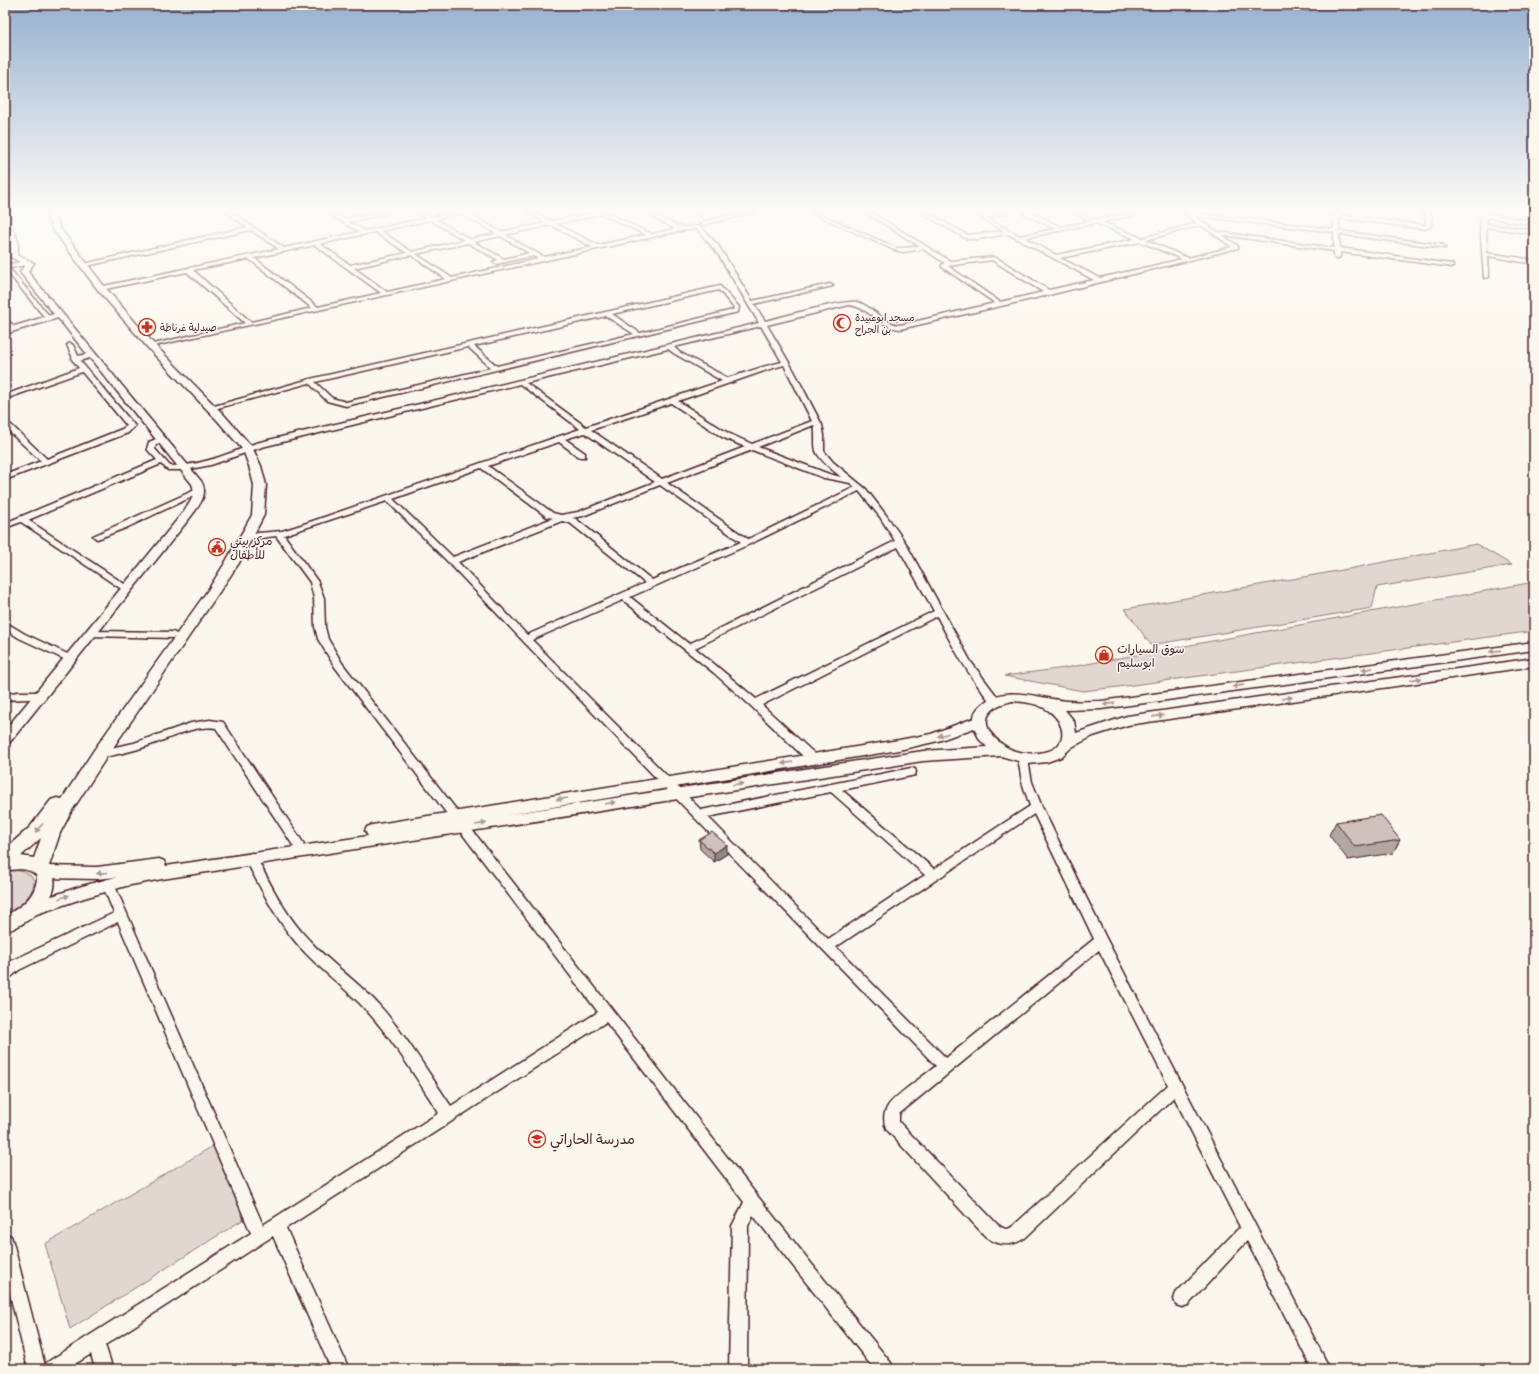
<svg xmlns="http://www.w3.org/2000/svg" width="1539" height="1374" font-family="Delius,'Playpen Sans Arabic',sans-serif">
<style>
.green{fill:#e2d7d0;stroke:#967b7e}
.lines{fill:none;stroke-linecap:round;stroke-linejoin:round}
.minor-casing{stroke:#4a1f2b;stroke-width:3}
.tertiary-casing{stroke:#4a1f2b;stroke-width:3}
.secondary-casing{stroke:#4a1f2b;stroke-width:3}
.minor{fill:#fbf7ec;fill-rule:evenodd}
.tertiary{fill:#fbf7ec;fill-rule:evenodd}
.secondary{fill:#fbf7ec;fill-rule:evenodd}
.wall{fill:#b2a7a2;stroke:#4a1f2b}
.shaded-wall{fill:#918884;stroke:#4a1f2b}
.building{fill:#cfc2bc;stroke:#4a1f2b}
.oneway{fill:#ab9695}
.labels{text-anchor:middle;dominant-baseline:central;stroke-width:3;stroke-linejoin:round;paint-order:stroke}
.far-poi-label{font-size:10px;fill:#4a1f2b;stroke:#fbf7ec;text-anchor:start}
.poi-label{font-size:12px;fill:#4a1f2b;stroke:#fbf7ec;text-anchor:start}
.near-poi-label{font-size:14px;fill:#4a1f2b;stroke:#fbf7ec;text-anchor:start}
</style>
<rect width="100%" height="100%" fill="#fbf7ec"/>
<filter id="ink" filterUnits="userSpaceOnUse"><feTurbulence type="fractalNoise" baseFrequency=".025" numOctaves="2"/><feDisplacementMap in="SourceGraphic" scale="8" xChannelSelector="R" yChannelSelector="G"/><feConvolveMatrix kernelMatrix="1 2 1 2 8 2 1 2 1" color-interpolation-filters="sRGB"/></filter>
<g filter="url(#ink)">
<path class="green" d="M1476 544 1512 565 1377 587 1372 608 1151 645 1125 609 1348 569Z
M1534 582V631L1118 687 1083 691 1004 676 1065 668Z
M12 870C54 873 26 904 5 915V871Z
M213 1146 244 1219 70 1329 45 1244Z"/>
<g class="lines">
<g class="minor-casing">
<path id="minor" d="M226 212H231L284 248 359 232 326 212H331L344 219 381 212H388V213L348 222 365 231 426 218 417 212H422L431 217 458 212H466L501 232 546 223 528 212H533L552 221 598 212H605L652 234 675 229 643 212H649L680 227 700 226 718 245 752 301 830 284 833 286 754 304 765 321C782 317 844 299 857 302 874 307 882 323 900 325L995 303 942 267V265L945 263 923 249 904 252 894 250 810 212H815L897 248H904L919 246 865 212H871L950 261 995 257 1049 290 1094 280 1008 234 978 239H967L920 212H926L968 235 1004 231 970 212H975L982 215 1008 212V213L986 218 1020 236 1055 229 1021 212H1031L1061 227 1091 221 1072 212C1081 212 1090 220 1099 219 1114 218 1128 212 1143 212V213L1102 222 1142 238 1197 223 1183 212 1334 229 1333 214H1325L1323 212H1338L1339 215 1425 225 1426 214 1420 212H1431V226L1426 229 1339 218V231L1443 245 1445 246V248L1339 234 1340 248 1451 264 1453 265V267L1340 252V257L1337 259 1334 257V251L1222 235 1238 246V248L1049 295 900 329C877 326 869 307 849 305L767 325 794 371 822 425 824 435V451L833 462 866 489 886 515 905 542 971 662 999 699 1000 701 999 703H991C969 676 953 648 937 616L762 705 817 756 818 759 817 762H809L751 706 714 673 623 600 532 640 701 810 911 768 915 769 916 772 915 775 911 776 842 790 934 869 1030 806 1022 782 1018 758 1019 755H1027L1032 782 1042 807 1106 938 1330 1369H1312L1247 1241 1188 1305 1182 1307 1176 1305 1174 1299 1176 1293 1240 1227 1174 1097 1025 1238C1011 1247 998 1246 985 1236L887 1130C883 1122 883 1114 888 1106 894 1096 925 1075 936 1066L523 641 449 563 387 501 284 535 318 582 324 598 325 627 328 639 342 663 759 1198 891 1363 894 1369H874L753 1215 748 1226 747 1369H729L732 1226 744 1202 606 1022 286 1228 349 1369H331L273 1236 105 1345 113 1369H95L91 1354 67 1369H28L5 1274V1234L11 1236 13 1242 45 1366 46 1363 251 1233 118 922 19 970 10 978 5 980V966L9 962 114 913 102 884 104 881 108 879 112 881 114 884 263 1225 439 1113C416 1078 395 1042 367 1011 346 988 320 970 299 946 276 920 261 889 245 858L247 855 251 853 255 855C271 885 285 915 309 940 330 963 357 981 378 1004 406 1035 427 1071 451 1106L598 1012 335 667 318 639 315 627 314 598 310 582 276 536 247 540 243 537 247 534 282 531 301 525 580 429 520 384 262 447 211 465 185 470H168L161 464 28 520 129 587 130 589 129 591 126 592 21 522 5 528V523L157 460 147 449 149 442 161 437 165 439 156 445 155 449 170 466C201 466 228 454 256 443L759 323 718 254 697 229 680 231 149 347V345L245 323 187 272 101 290 99 289V287L279 249 251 230 82 267 79 265 247 227ZM462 214 496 234 470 239 435 219ZM602 214 646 235 598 245 556 224ZM1194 216 1334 232V248L1218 232ZM430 220 464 240 412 252 381 231ZM1096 223 1135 239 1056 255 1025 238ZM551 225 592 247 544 257 505 235ZM1201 225 1232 247 1188 258 1146 240ZM375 232 407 253 350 265 320 244ZM500 236 529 253 504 259 474 242ZM1141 242 1182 259 1100 278 1060 258ZM468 243 498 260 493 262 496 264 533 256 538 259 452 278 416 254ZM315 245 381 293 318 307 254 258ZM411 255 446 279 387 292 354 268ZM249 259 312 308 251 322 193 270ZM992 260 1043 292 1000 302 948 266ZM761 326 782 362 766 366 728 378 679 352 674 347ZM668 349 675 354 722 381 586 427 526 383ZM784 365 812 421 752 444 728 433 678 401 770 369ZM671 403 722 437 745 447 662 479 591 430ZM814 425C816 433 814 445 816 451 820 461 833 470 841 477L829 474 758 447ZM585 433 655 482 578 512 561 515 553 513 488 466 559 442 579 457H585V453L565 439ZM752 450 824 478 850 483 855 487 748 539 667 483ZM481 468 547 517 553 518 453 557 393 499ZM660 485 741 542 652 580 576 519 572 518 583 516ZM859 491 880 517 895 541 689 644 630 597 750 544ZM562 521 570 523 645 583 527 635 458 562ZM898 547 934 611 756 699 695 648ZM831 792 925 875 828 939 708 817ZM1034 814 1094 939 946 1058 836 947ZM1099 950 1168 1085 1013 1226C1007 1231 1003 1229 997 1224L899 1122V1114Z
M689 212H694L704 221 748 212H756L703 225Z
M1482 212H1487V214L1534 221V225L1487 217 1486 224 1534 230V234L1486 227 1487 253 1534 260V264L1488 256 1489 277 1484 278 1480 225Z
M5 263 50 317V319H46L5 269Z
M720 286 739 307 738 312 346 406 327 401 309 383 211 410 207 408 310 379ZM719 290 734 308 733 310 640 333 612 314ZM606 316 634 334 497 366 474 346ZM468 347 491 368 346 402 332 398 315 382Z
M5 319 17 328V330H13L5 324Z
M70 343 73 345 81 362 135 426 128 433 5 480V475L41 461 5 428V422H8L47 459 122 429 127 426 82 372 5 399V395L79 368 75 363 67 345Z
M197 489H203L204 491 128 527 100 538 97 539 93 536Z
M5 622 25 634 74 657 76 659 71 662 68 661 19 638 5 629Z
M92 631 173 632 178 635 173 638 89 636 87 634 89 632Z
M18 692H42L47 695C43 700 14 699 5 700V694Z
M210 720 223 722 302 841 304 844 302 847 298 848 294 847 216 728C195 725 175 736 156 743 143 748 129 752 114 755 108 756 102 758 96 757L95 754 96 751 134 743 191 723Z"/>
</g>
<g class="tertiary-casing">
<path id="tertiary" d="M5 224C17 229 20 244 17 255L34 263 28 272 201 481C210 495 197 508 189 519L10 742 5 744V730L181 515C188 505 197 496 192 484L90 358 76 362 73 361 72 359 73 357 87 354 58 318 5 334V329L54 314 20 272 25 265 5 269V265L20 262 9 256C14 237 5 238 5 224Z
M1534 642V650L1101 709 1065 710 1074 721 1076 733 1127 716 1534 658V666L1128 725 1093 736 1072 747 1061 757 1047 762 1028 764 1001 756 923 761 162 879 126 886 84 898 31 916 25 915 23 910 25 905 82 886 116 877 97 879 44 878 39 876 36 872 39 868 44 866 97 867 159 859 164 861 166 866 368 836 365 831 367 827 372 825 899 740 931 734 974 718C974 712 977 709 981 705 1005 683 1039 699 1067 701 1078 702 1090 701 1101 701ZM1012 701C1025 702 1038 703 1049 711 1066 723 1069 747 1045 752 1036 754 1025 754 1015 751 998 745 974 723 995 708 999 704 1006 703 1012 701ZM974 728 980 740 987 747 923 751 504 815 899 750 938 741Z"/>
</g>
<g class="secondary-casing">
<path id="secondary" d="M45 212H53L60 228 104 286 154 344 225 416 252 447 261 466 266 485 264 515 239 563 106 758 71 812 60 833 49 866C51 870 54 874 54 878 59 903 25 925 5 932V916C21 907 37 896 37 876 28 867 16 869 5 871V849L30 827 51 800 57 798 62 799 94 750 208 590 225 563 252 515 254 485 249 466 243 450 217 420 148 348 98 290 52 228ZM41 838 34 858 21 856Z"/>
</g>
<use href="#minor" class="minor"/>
<use href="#tertiary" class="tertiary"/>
<use href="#secondary" class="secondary"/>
</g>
<path class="wall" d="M1336 822 1400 840 1393 853 1348 860 1329 835Z
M699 840 727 854 714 862 700 849Z"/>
<path class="shaded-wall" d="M727 845V854L714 862V853Z"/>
<path class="building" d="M1381 815 1400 840 1355 847 1336 822Z
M712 832 727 845 714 853 699 840Z"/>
<defs><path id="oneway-solid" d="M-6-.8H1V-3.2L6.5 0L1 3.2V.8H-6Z"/></defs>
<g class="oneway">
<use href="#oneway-solid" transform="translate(1495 651) rotate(172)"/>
<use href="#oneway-solid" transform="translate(1367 669) rotate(172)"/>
<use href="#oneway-solid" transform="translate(1416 679) rotate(-8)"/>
<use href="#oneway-solid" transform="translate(1238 686) rotate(172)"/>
<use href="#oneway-solid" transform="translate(1287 698) rotate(-8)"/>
<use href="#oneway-solid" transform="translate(1109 704) rotate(172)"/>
<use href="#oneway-solid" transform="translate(1158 716) rotate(-8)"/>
<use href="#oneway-solid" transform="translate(943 735) rotate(163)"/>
<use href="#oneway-solid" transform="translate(787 763) rotate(171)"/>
<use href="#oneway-solid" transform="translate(738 784) rotate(-9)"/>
<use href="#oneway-solid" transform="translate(562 799) rotate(171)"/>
<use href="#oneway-solid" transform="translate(610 803) rotate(-9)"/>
<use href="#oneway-solid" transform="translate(481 824) rotate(-9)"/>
<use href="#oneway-solid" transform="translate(39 828) rotate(131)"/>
<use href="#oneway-solid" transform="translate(102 873) rotate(175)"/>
<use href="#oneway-solid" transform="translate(64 897) rotate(-17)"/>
</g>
</g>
<linearGradient id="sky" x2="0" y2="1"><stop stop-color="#97b1cf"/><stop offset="0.52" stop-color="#fdfbf6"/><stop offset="1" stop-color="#fdfbf6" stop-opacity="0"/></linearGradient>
<rect width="1539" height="404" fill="url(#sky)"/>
<defs>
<g id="mosque-ring" transform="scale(0.9)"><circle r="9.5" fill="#fbf7ec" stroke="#c8321e" stroke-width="1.5"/><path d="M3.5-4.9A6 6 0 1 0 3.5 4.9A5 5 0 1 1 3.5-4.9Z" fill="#c8321e"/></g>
<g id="pharmacy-ring" transform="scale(0.9)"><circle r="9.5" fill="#fbf7ec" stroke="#c8321e" stroke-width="1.5"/><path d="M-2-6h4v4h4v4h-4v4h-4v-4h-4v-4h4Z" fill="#c8321e"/></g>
<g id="civic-ring" transform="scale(0.9)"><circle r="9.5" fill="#fbf7ec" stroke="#c8321e" stroke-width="1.5"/><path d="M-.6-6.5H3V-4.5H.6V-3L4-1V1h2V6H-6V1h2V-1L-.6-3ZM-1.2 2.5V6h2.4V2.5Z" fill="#c8321e"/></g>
<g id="shop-ring" transform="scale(0.9)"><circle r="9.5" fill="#fbf7ec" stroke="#c8321e" stroke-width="1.5"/><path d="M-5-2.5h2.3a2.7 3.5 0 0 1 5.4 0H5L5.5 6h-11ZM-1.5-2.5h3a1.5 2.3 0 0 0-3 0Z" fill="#c8321e"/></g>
<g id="school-ring" transform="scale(0.9)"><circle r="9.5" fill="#fbf7ec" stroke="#c8321e" stroke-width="1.5"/><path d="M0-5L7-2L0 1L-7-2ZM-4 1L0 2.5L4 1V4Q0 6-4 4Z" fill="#c8321e"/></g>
</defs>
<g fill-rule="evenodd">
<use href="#mosque-ring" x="842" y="323"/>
<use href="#pharmacy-ring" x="147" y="327"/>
<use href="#civic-ring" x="217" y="547"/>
<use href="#shop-ring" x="1104" y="655"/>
<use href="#school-ring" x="537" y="1139"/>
</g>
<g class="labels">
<g class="far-poi-label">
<text x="855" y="317">مسجد ابوعبيدة<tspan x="855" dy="12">بن الجراح</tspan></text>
<text x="160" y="327">صيدلية غرناطة</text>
</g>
<g class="poi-label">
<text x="230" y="540">مركز بيتي<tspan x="230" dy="14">للأطفال</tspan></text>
<text x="1117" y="648">سوق السيارات<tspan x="1117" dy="14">ابوسليم</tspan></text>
</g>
<g class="near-poi-label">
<text x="550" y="1139">مدرسة الحاراتي</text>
</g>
</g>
<rect width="1539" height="1374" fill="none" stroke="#fbf7ec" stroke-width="20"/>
<rect x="10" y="10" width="1519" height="1354" fill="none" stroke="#4a1f2b" stroke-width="1.5" filter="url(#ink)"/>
</svg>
